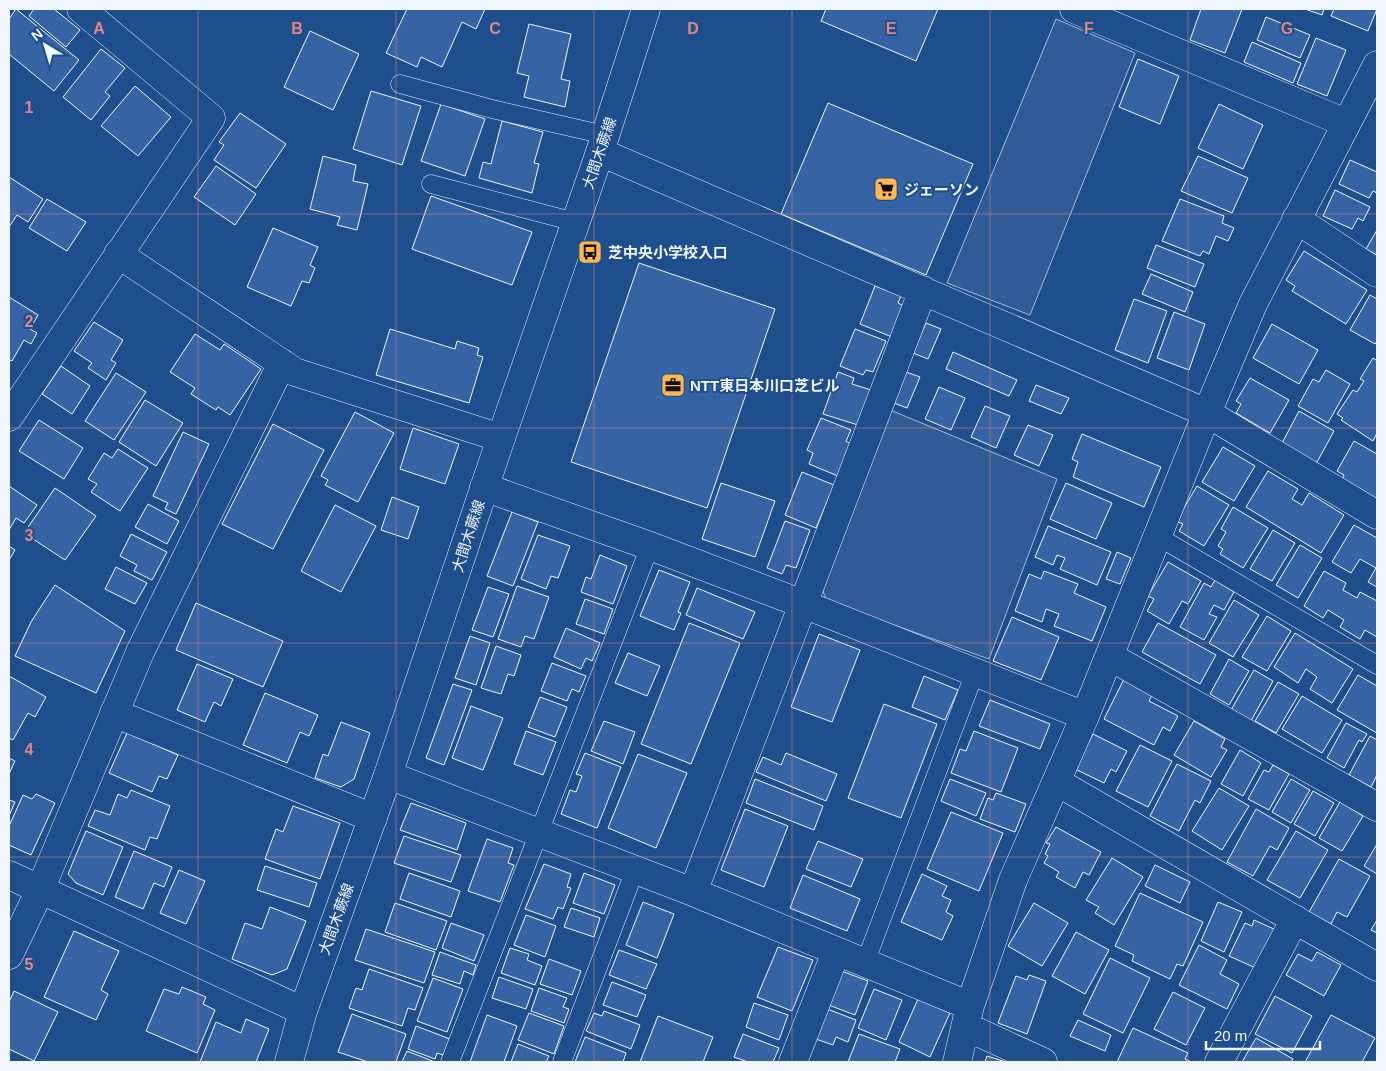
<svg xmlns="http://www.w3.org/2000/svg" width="1386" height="1071" font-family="Arial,'Noto Sans JP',sans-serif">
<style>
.built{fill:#305b95;stroke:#a8bbd7}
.building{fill:#3563a3;stroke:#f2f6ff}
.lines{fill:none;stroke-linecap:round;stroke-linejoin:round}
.lane-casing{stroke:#f2f6ff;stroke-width:19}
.street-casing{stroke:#f2f6ff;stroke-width:29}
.secondary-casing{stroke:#f2f6ff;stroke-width:29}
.lane{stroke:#1f4e8c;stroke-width:18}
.street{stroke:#1f4e8c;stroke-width:28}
.secondary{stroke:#1f4e8c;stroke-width:28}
.grid{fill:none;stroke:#e38589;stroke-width:1;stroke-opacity:0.55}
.labels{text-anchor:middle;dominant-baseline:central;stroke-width:4;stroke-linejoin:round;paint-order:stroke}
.street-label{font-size:15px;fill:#f2f6ff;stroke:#1f4e8c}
.poi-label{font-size:15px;font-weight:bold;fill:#f2f6ff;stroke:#1f4e8c;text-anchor:start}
.grid-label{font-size:16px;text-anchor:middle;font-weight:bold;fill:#e38589;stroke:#1f4e8c;stroke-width:4;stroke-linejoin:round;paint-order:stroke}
</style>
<rect width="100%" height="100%" fill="#1f4e8c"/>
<path class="built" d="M1056 19 1135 53 1030 315 947 283Z
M890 410 1057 479 989 659 827 601 822 589Z"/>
<path class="building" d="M16 9 79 60 54 91 9 54V19Z
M34 9H54L80 30 66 47 29 16Z
M407 9H485L476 29 462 22 442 67 421 57 417 67 386 53Z
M826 9H938L916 61 821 21Z
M1201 9H1242L1225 53 1190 40Z
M1305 9H1324L1322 15Z
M1334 9H1377L1368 31 1331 16Z
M1266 17 1310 35 1300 58 1257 40Z
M529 24 571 34 561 79 570 81 565 107 524 97 529 76 517 73Z
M310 31 359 54 333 110 284 87Z
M1316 38 1346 50 1327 96 1297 84Z
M1252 42 1301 63 1293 83 1244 62Z
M101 49 125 68 105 92 110 96 91 120 63 97Z
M1138 59 1179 76 1160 124 1119 107Z
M135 86 171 117 138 156 101 126Z
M371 91 421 106 402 165 353 149Z
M828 103 973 164 926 275 781 214Z
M441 104 485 119 465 176 421 161Z
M1219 104 1263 125 1243 169 1198 148Z
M240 113 286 144 256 188 214 160 224 145 219 142Z
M502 121 543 132 534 163 539 164 532 193 479 178 483 162 491 164Z
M323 156 356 165 353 181 368 184 357 230 337 225 340 217 310 209Z
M1198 156 1248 178 1232 213 1181 191Z
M1350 160 1377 172V193L1373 191 1369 198 1339 184Z
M216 166 256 194 235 225 194 197Z
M9 177 43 199 28 222 17 215 9 227Z
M1335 190 1370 207 1363 221 1358 218 1352 229 1323 216Z
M431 196 532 232 512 285 412 249Z
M47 199 86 222 67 251 29 228Z
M1180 199 1224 216 1222 223 1234 228 1228 241 1216 236 1209 254 1203 251 1200 256 1162 241Z
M273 228 318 247 310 265 315 268 309 283 302 281 291 306 247 287Z
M1377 230V255L1366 249Z
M1156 245 1204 264 1195 287 1147 268Z
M1304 251 1367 290 1346 324 1292 291 1295 286 1286 280Z
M639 263 775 309 707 508 571 462Z
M1151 274 1193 292 1185 312 1142 294Z
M875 286 901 296 898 303 904 306 892 337 860 324Z
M1370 295 1377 299V341L1375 344 1350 330Z
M9 297 38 315 30 329 37 333 31 344 24 340 12 361 9 360Z
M1134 299 1167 311 1148 363 1115 350Z
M1174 312 1205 324 1189 370 1157 358Z
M94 322 123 340 111 360 116 363 106 380 88 368 92 363 74 351Z
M926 323 941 329 928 359 913 353Z
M1272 324 1318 350 1299 384 1253 358Z
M390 329 455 349 457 341 479 348 477 355 483 357 469 403 376 375Z
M855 329 886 341 873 372 866 370 863 375 840 366Z
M195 334 220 350 224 344 261 369 230 415 218 407 216 410 191 394 195 388 170 372Z
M953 352 1017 380 1009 396 946 369Z
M1373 358 1376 360 1377 358V433L1373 441 1341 420 1343 418 1337 414 1353 390 1357 392 1364 381 1360 379Z
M61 366 90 386 72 414 42 394Z
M1326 370 1350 384 1328 423 1298 406 1313 379 1319 382Z
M838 372 854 378 852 384 871 390 858 425 823 414Z
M906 372 920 377 907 408 894 403Z
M116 373 146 392 114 440 85 421Z
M1250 378 1289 400 1270 433 1236 413 1241 404 1236 401Z
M1036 385 1069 398 1061 414 1029 401Z
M939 387 965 398 951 430 925 419Z
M145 400 183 423 156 466 119 442Z
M985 406 1010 416 996 448 971 437Z
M1299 411 1334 431 1316 464 1281 445Z
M355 412 394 433 358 502 325 485 328 480 321 476Z
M821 418 851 430 846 441 851 444 838 476 809 464 813 453 807 450Z
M39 420 83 448 64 479 19 451Z
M273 424 324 450 273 549 222 524Z
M1028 425 1053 435 1039 466 1014 455Z
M413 428 459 444 445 484 400 469Z
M183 432 209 444 176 514 165 509 168 503 153 496Z
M1082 434 1161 467 1144 507 1073 477 1078 462 1072 459Z
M1354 441 1377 454V496L1374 501 1341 482 1344 475 1337 471Z
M1223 447 1255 466 1234 501 1202 482Z
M118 449 148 468 120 511 91 492 97 484 88 479 104 453 112 458Z
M1268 471 1298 489 1292 499 1302 505 1309 493 1344 515 1321 553 1246 507Z
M802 472 834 485 816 528 785 515Z
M721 483 775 501 755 557 702 539Z
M1066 483 1112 503 1096 539 1050 519Z
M9 486 37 505 24 523 16 518 9 530Z
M1197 486 1229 505 1204 546 1179 531 1183 524 1176 521Z
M55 488 96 516 65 560 24 533Z
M392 497 419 507 408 539 381 530Z
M148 504 179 521 167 544 135 527Z
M335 505 376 526 341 592 301 571Z
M1233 507 1268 528 1243 568 1220 554 1223 549 1218 546 1226 532 1221 529Z
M512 512 538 522 513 586 487 576Z
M785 521 810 530 796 568 786 565 782 574 767 568Z
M1354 525 1377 538V587L1368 582 1376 568 1360 559 1351 573 1332 562Z
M1048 526 1111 552 1097 585 1060 569 1065 558 1057 555 1053 565 1035 557Z
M1273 530 1295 543 1272 581 1250 569Z
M131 534 167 552 152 580 134 571 137 565 120 556Z
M538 535 570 546 558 578 551 576 546 589 521 579Z
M1300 545 1322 558 1298 598 1276 585Z
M9 546 15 550 9 560Z
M1117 552 1131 558 1120 584 1106 579Z
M600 555 627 566 613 604 581 592 586 577 591 579Z
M1168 562 1201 581 1188 604 1182 601 1169 624 1147 611 1154 599 1148 596Z
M116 567 147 583 135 604 105 589Z
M659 570 690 582 678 612 681 613 674 630 640 616Z
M1044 571 1078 584 1074 593 1106 607 1092 641 1054 626 1059 614 1046 609 1042 622 1015 611 1029 574 1041 579Z
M1324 571 1346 583 1343 590 1357 598 1360 592 1377 601V637L1365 630 1360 639 1340 627 1344 620 1328 610 1323 618 1304 606Z
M1215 580 1234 592 1224 610 1214 605 1209 614 1217 617 1204 640 1180 627 1204 583 1211 587Z
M55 585 125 631 96 693 15 656 31 622Z
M517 586 549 597 534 639 525 636 521 647 498 639Z
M488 587 509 594 493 637 472 630Z
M697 588 755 612 743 639 686 615Z
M585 599 613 609 604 634 576 624Z
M1234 600 1259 615 1233 657 1209 643Z
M196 603 283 641 263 687 176 650Z
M1267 616 1291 631 1267 671 1242 657Z
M1012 617 1059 637 1041 680 993 661Z
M689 623 740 643 691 764 641 744Z
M1158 623 1216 655 1200 684 1142 652Z
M566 628 600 643 592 661 586 658 581 669 554 657Z
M1295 633 1353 669 1332 703 1310 689 1317 677 1306 669 1298 683 1274 667Z
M819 634 860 650 832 722 791 707Z
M470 636 490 643 476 685 455 678Z
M496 646 521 655 514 676 508 674 501 694 481 688Z
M628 653 660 666 647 696 615 683Z
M1229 659 1249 671 1229 705 1210 694Z
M552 663 586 676 579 692 572 689 567 701 541 691Z
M197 664 233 679 221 706 214 702 205 722 177 710Z
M1254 670 1273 681 1251 721 1231 710Z
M1358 675 1377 686V733L1337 710Z
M9 676 46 697 35 717 28 713 13 740 9 738Z
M924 676 958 690 945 720 912 707Z
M1124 679 1153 693 1149 701 1178 716 1170 731 1163 727 1154 745 1104 719Z
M1278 682 1299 694 1276 733 1255 721Z
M453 684 472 690 444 765 426 758Z
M265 693 318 715 309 736 300 732 287 763 243 745Z
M1302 696 1342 720 1322 753 1282 729Z
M540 697 567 707 555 737 528 727Z
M990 700 1050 724 1040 749 979 726Z
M884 704 937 724 901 818 848 798Z
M471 706 503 718 483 770 452 758Z
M604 721 635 732 623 764 591 751Z
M1194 721 1225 739 1221 747 1227 750 1211 777 1174 755Z
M341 722 370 733 354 779 341 787 315 778 323 754 328 756Z
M1346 723 1367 734 1362 742 1359 740 1344 768 1327 758Z
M526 731 556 742 543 775 514 764Z
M974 731 1018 748 1001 792 951 773 960 749 966 751Z
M127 733 178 755 167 779 159 776 152 792 109 773Z
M1093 734 1127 751 1116 772 1111 769 1104 783 1075 769Z
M1370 736 1377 740V775L1371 787 1349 775Z
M1140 745 1172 761 1148 807 1116 791Z
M1240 750 1261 763 1243 796 1221 784Z
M585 753 621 767 597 828 561 814 570 790 576 792 582 776 576 774Z
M786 753 837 774 826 801 756 772 763 757 781 765Z
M638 754 687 773 656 848 608 828Z
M9 758 15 761 9 774Z
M1177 764 1211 781 1200 803 1195 800 1179 831 1150 816Z
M1273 765 1289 774 1269 810 1248 799 1264 770 1269 772Z
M755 779 823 806 814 830 746 803Z
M950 779 986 793 976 816 941 801Z
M1291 779 1310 790 1291 823 1272 812Z
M1219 788 1249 806 1222 850 1192 831Z
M131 790 170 806 157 839 150 837 145 850 88 826 95 810 110 815 118 794 127 798Z
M1313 791 1334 803 1315 836 1294 824Z
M996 793 1026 804 1015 832 980 819 988 798 993 800Z
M36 794 55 803 31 855 9 845V826L23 795 32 799Z
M9 800 15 802 9 816Z
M1340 802 1363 816 1342 851 1319 838Z
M411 803 466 823 457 850 400 830Z
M293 806 340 823 320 879 265 859 276 829 283 832Z
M745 809 788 826 764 887 721 870Z
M1256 809 1289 828 1277 850 1270 846 1253 876 1227 862Z
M951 812 1003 833 979 891 927 869Z
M1056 827 1101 852 1089 875 1083 872 1075 888 1056 877 1059 872 1044 863 1048 856 1045 854 1050 844 1046 843Z
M86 831 123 847 103 895 76 883 68 874Z
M1296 831 1328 850 1300 898 1267 880Z
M404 836 461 855 451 882 394 863Z
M487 839 513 848 508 863 514 865 500 902 468 891Z
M818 841 863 859 851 887 806 869Z
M1377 844V874L1364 866Z
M134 851 172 867 164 887 154 883 143 909 115 897Z
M1112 858 1143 877 1114 925 1095 913 1099 907 1086 900Z
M1339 859 1370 876 1347 917 1337 912 1331 924 1309 912Z
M544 864 571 874 567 887 571 888 563 909 558 907 553 919 525 909Z
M1155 865 1190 882 1180 903 1145 886Z
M265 866 317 883 309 907 257 890Z
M179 870 205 881 186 924 160 913Z
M409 873 460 891 451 917 400 899Z
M584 873 615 885 604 914 573 903Z
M922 874 947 886 942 896 951 900 946 912 953 916 942 940 901 922Z
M803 875 860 899 847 931 790 908Z
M1140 893 1203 922 1183 966 1177 964 1170 979 1132 961 1134 955 1115 946Z
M643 902 674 914 657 958 626 945Z
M1218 902 1242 912 1224 952 1201 941Z
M395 903 447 921 436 950 385 932Z
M1034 903 1068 923 1042 966 1008 946Z
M270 907 306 921 287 969 272 975 232 959 245 923 262 929Z
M571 908 600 918 594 937 564 927Z
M526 915 556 926 545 957 514 945Z
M1254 920 1276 930 1258 969 1229 956 1245 923 1252 926Z
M1377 920V933L1371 930Z
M451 923 484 935 474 961 442 948Z
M366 929 435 952 424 983 355 960Z
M74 931 119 951 101 990 108 994 96 1020 44 997Z
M1076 932 1109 950 1085 994 1052 976Z
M1199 945 1227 960 1220 974 1239 984 1227 1009 1179 985Z
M778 947 813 960 792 1011 757 997Z
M510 948 529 954 527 960 542 966 535 985 501 973Z
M619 950 657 964 646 989 609 975Z
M440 952 476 965 473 975 464 971 460 984 432 975Z
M1317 952 1341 965 1324 996 1286 975 1298 954 1312 961Z
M1110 958 1150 978 1123 1033 1083 1014Z
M549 959 581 971 572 995 540 984Z
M369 969 423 988 415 1010 408 1008 402 1026 349 1008 356 988 362 990Z
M839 970 868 981 855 1015 826 1004Z
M1029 975 1046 981 1027 1034 998 1023 1016 976 1027 980Z
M499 977 533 989 526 1009 492 998Z
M433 978 463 989 447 1032 417 1021Z
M612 982 646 995 637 1017 603 1005Z
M182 987 206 997 203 1004 215 1010 197 1053 146 1031 164 989 179 994Z
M539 988 567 998 563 1007 569 1009 564 1023 531 1011Z
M874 989 902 1000 886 1040 858 1028Z
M14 991 58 1012 34 1061 9 1049V1002Z
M1173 992 1205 1008 1186 1045 1154 1029Z
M1275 996 1312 1016 1292 1053 1255 1034Z
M918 999 950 1013 930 1057 899 1042Z
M754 1003 788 1015 779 1040 746 1027Z
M822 1007 856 1020 848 1042 836 1037 833 1045 810 1037Z
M604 1011 640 1025 631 1049 586 1031 594 1013 602 1016Z
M529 1013 564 1026 554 1054 518 1040Z
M352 1014 406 1034 396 1062H368L338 1052Z
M487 1015 517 1026 504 1062H470Z
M1331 1015 1375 1038 1362 1062H1305Z
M658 1016 713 1037 703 1062H640Z
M246 1019 269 1029 256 1062H200L216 1022 241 1033Z
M1078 1020 1111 1035 1105 1051 1070 1036Z
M416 1026 450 1039 443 1055 437 1053 435 1059 408 1049Z
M1133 1028 1188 1053 1185 1059 1191 1062H1117Z
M743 1034 779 1048 773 1062H748L734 1057Z
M859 1034 900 1049 895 1062H848Z
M585 1037 626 1053 623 1062H575Z
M1256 1038 1293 1059 1291 1062H1242Z
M518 1044 549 1056 546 1062H511Z
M407 1051 435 1062H402Z
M987 1056 1006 1062H985Z"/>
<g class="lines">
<g class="lane-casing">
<path id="lane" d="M400 84 492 109 605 135
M431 184 575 222
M1157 536 1377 665
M865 963 975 672
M450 1062 650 546
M562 1062 635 870"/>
</g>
<g class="street-casing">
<path id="street" d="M1074 9 1346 123
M600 152 1207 413 1377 515
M1296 219 1377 273
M118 254 295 372 501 438
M9 417 211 118 81 9
M484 487 650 546 803 604 1085 716
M1109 656 1377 807
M114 713 373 818
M388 775 693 892 970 1006
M1057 782 1377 967
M9 875 303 1011
M693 892 923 290
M9 955 40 890 141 650 282 363
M967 1027 1043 1062
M793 1062 836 952
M957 1062 970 1006 1013 880 1085 716 1207 413 1253 304 1377 65
M1219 1062 1295 919"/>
</g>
<g class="secondary-casing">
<path id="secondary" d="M289 1062 303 1011 388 775 501 438 600 152 646 9"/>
</g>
<use href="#lane" class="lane"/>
<use href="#street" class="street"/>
<use href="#secondary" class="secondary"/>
</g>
<path class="grid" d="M198 9V1062M396 9V1062M594 9V1062M792 9V1062M990 9V1062M1188 9V1062M9 214H1377M9 428H1377M9 643H1377M9 857H1377"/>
<defs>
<g id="supermarket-square" transform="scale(1.25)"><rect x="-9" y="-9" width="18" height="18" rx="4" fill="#ffb74d" stroke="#1f4e8c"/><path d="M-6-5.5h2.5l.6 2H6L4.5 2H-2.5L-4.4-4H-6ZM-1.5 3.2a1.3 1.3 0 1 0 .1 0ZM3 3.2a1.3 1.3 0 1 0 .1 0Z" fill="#111"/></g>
<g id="bus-square" transform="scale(1.25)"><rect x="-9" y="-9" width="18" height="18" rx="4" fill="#ffb74d" stroke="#1f4e8c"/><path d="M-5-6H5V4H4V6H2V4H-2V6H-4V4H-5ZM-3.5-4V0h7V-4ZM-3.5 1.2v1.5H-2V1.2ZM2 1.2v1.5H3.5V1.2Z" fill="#111"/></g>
<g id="office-square" transform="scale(1.25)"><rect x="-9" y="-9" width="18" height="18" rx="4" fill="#ffb74d" stroke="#1f4e8c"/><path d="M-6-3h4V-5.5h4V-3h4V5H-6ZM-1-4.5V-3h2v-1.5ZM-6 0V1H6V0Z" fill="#111"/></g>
</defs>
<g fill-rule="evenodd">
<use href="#supermarket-square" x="886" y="189"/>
<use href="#bus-square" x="590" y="252"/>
<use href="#office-square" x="673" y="385"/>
</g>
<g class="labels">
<g class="street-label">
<text transform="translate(599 153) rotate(-71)">大間木蕨線</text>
<text transform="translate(468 536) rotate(-72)">大間木蕨線</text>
<text transform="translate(336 919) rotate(-70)">大間木蕨線</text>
</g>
<g class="poi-label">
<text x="904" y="189">ジェーソン</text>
<text x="608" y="252">芝中央小学校入口</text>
<text x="690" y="385">NTT東日本川口芝ビル</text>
</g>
</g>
<g class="grid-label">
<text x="99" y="34">A</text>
<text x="297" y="34">B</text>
<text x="495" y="34">C</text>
<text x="693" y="34">D</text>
<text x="891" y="34">E</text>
<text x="1089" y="34">F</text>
<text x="1287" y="34">G</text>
<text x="29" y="113">1</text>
<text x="29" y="327">2</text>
<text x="29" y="541">3</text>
<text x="29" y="755">4</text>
<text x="29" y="970">5</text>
</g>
<rect width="1386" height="1071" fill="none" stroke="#f2f6ff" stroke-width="20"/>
<g transform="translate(45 45) rotate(322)" stroke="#1f4e8c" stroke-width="4" paint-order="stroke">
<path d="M0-4L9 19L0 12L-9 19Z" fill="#f2f6ff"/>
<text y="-8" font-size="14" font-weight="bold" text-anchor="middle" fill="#f2f6ff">N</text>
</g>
<path d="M1206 1041v8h114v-8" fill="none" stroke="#f2f6ff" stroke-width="2.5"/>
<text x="1214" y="1041" font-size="15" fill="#f2f6ff" stroke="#1f4e8c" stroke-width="4" paint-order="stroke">20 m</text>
</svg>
